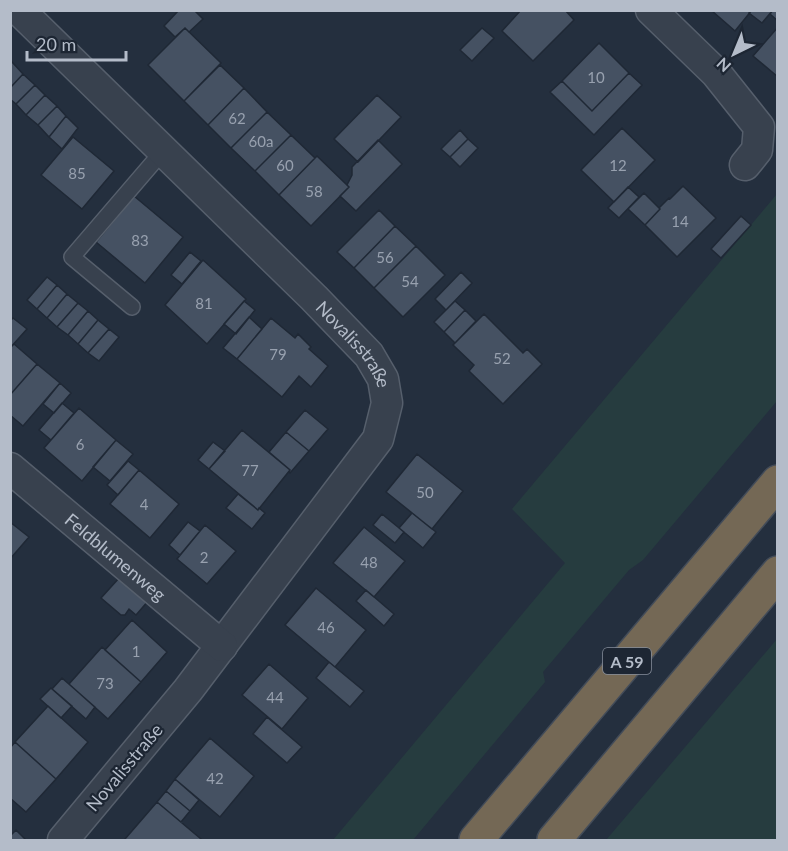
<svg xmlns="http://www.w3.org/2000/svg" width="788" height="851" font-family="Lato,sans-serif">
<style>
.green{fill:#263c3f}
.building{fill:#455162;stroke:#1f2835;stroke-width:1.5}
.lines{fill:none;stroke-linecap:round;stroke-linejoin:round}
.service-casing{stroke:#565f6c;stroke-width:18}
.minor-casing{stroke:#565f6c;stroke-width:33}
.motorway-casing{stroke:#434c59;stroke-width:36}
.service{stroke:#38414e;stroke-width:15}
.minor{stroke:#38414e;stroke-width:30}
.motorway{stroke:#746855;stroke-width:33}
.labels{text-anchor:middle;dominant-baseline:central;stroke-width:4.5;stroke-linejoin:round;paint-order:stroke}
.number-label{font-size:15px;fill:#98a1af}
.shield{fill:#1d2633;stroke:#878f9c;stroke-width:1.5}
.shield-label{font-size:16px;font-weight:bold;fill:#b4bcc9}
.street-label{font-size:18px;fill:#b4bcc9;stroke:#1d2633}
</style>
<rect width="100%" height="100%" fill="#242f3e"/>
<path class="green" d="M777 194V401L643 560 629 570 543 672 545 682 413 840H333L565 563 512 509Z
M777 639V840H606Z"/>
<path class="building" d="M179 10H194L203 19 189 32 185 28 175 37 164 26Z
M521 10H565L574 20 533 61 502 31Z
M711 10H752L735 31Z
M752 10H773L762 23 749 13Z
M773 10H778V21L770 14Z
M778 27V77L753 56Z
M185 28 221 63 184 101 148 65Z
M482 28 494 38 472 61 460 50Z
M599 43 629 73 592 111 562 81Z
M12 62 23 74 10 88V63Z
M220 65 244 88 208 125 184 101Z
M629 73 642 85 594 135 550 92 562 81 592 111Z
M23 74 35 85 16 104 10 99V88Z
M35 85 45 95 26 115 16 104Z
M244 88 267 112 231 148 208 125Z
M45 95 57 106 38 125 26 115Z
M377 95 401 117 358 162 334 139Z
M57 106 66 116 49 137 38 125Z
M267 112 291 135 255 171 231 148Z
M66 116 78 128 62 149 49 137Z
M622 128 655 160 614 202 581 170Z
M460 130 468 139 450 157 441 149Z
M291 135 315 158 279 195 255 171Z
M73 137 114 171 82 209 41 175Z
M468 139 478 148 460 167 450 157Z
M378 140 402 164 356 211 340 196 349 187 347 185 352 175V167Z
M317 156 349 187 311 226 279 195Z
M683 186 716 218 677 257 645 225 660 209 659 208 669 198 670 199Z
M628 187 639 197 619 218 608 208Z
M644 193 660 209 645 225 628 209Z
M134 196 183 237 145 283 96 242Z
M379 210 395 226 354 268 337 252Z
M741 216 751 225 721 258 711 249Z
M395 226 416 246 374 288 354 268Z
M416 246 445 275 403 317 374 288Z
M190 252 201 261 182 284 171 275Z
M203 260 246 299 207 344 165 305Z
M461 272 472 283 446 310 435 299Z
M47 277 57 285 37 309 27 300Z
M57 285 67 294 47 318 37 309Z
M67 294 78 303 57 327 47 318Z
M244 301 255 310 236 334 224 324Z
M455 301 465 310 444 332 434 322Z
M78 303 88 311 68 335 57 327Z
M465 310 476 321 455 343 444 332Z
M88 311 98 320 78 344 68 335Z
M484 314 523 353 527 349 542 364 503 404 469 371 474 365 453 345Z
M249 317 262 329 237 359 223 348Z
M13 318 27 329 10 348V321Z
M271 318 295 338 298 334 311 347 309 349 328 366 311 387 299 376 282 397 237 359Z
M98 320 109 329 88 353 78 344Z
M109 329 119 337 99 361 88 353Z
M14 344 37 364 10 395V348Z
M37 364 60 383 23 426 10 415V395Z
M60 383 71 393 54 413 43 404Z
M62 403 74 413 51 440 39 430Z
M79 408 116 440 82 481 44 448Z
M305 410 328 429 309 451 286 432Z
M242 430 290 470 258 510 209 469Z
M286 432 309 451 290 473 289 472 290 470 269 452Z
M116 440 133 454 110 481 93 467Z
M213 442 225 451 209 469 198 460Z
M417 454 463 491 432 529 386 492Z
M128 461 139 470 118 495 107 485Z
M139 470 179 504 150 538 110 504Z
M238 494 258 510 259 508 265 513 252 529 226 508Z
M412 513 436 532 423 548 399 528Z
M382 514 404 532 395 543 373 525Z
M10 522 29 537 10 559Z
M188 522 200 531 180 555 169 545Z
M205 525 236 551 207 584 177 559Z
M364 527 405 561 374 597 333 563Z
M120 577 149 600 136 615 129 609 125 615H121L101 598Z
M316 588 366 630 335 667 285 625Z
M366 590 394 614 384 626 356 601Z
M132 620 167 652 141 682 105 650Z
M102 647 141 682 108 719 69 684Z
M329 662 364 691 350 707 316 678Z
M269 664 308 698 282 729 242 695Z
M62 678 95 707 86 719 52 689Z
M51 688 72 706 61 718 40 699Z
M48 706 88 742 56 779 15 742Z
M267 717 302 747 287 763 253 734Z
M210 738 254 776 220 817 175 779Z
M15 742 56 779 26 812 10 798V748Z
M175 779 199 800 190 811 166 791Z
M166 791 190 811 181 822 157 802Z
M157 802 201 839 200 840H126L125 839Z
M16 830 26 840H10V836Z"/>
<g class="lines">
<g class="service-casing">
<path id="service" d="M132 307 72 257 163 151"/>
</g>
<g class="minor-casing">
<g id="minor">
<path id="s1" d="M19 10 314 298 369 355 383 379 387 403 378 439 188 690 63 840"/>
<path d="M651 10 716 73 759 127 757 150 745 165"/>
<path id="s2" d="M10 468 222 646"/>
</g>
</g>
<g class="motorway-casing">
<path id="motorway" d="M476 840 778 482
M554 840 778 573"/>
</g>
<use href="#service" class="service"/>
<use href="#minor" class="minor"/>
<use href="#motorway" class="motorway"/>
</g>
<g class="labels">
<g class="number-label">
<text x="596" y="77">10</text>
<text x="237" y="118">62</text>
<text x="261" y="141">60a</text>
<text x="285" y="165">60</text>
<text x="618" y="165">12</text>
<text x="77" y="173">85</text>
<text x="314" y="191">58</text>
<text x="680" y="221">14</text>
<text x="140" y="240">83</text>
<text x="385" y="257">56</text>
<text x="410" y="281">54</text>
<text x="204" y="303">81</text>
<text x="278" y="354">79</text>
<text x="502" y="358">52</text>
<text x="80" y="444">6</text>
<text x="250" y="470">77</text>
<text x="425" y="492">50</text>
<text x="144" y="504">4</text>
<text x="204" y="557">2</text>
<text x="369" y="562">48</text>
<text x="326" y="627">46</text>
<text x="136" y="651">1</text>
<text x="105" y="683">73</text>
<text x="275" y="697">44</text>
<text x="215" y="778">42</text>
</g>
<rect class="shield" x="603" y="648" width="48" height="26" rx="4.5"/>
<g class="shield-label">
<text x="627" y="661">A 59</text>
</g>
<g class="street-label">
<text stroke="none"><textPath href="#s1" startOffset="474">Novalisstraße</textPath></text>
<text stroke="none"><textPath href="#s2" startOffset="138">Feldblumenweg</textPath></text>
<text transform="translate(124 767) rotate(-50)">Novalisstraße</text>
</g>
</g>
<rect width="788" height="851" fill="none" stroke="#b4bcc9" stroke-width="24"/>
<g transform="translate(734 54) rotate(223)" stroke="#1d2633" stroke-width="4.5" paint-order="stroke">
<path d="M0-4.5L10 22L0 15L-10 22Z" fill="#b4bcc9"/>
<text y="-9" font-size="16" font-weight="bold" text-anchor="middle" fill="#b4bcc9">N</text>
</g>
<path d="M27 51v9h99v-9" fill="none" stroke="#b4bcc9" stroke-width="3"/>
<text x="36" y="51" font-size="18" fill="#b4bcc9" stroke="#1d2633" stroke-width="4.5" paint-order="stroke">20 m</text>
</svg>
